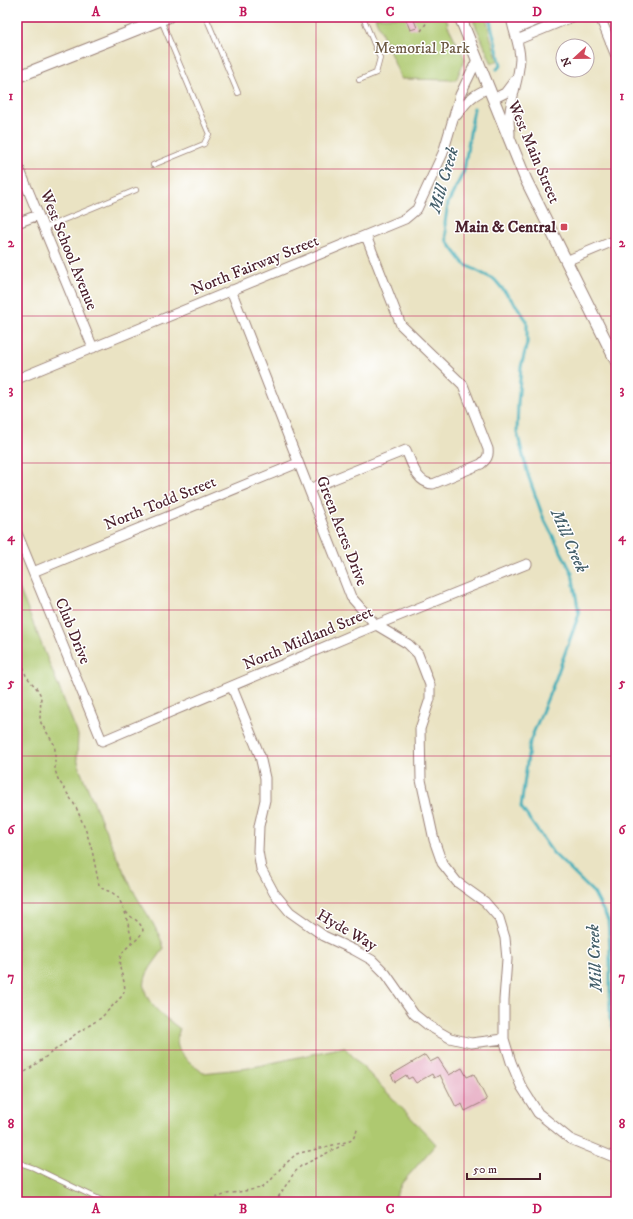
<svg xmlns="http://www.w3.org/2000/svg" width="633" height="1219" font-family="'IM FELL DW Pica',serif">
<style>
.green{fill:#aec96f;stroke:#7c744d}
.lines{fill:none;stroke-linecap:round;stroke-linejoin:round}
.stream{stroke:#3dadb8;stroke-width:3}
.building{fill:#e8b2c7}
.service-casing{stroke:#9a8177;stroke-width:6}
.minor-casing{stroke:#9a8177;stroke-width:11}
.tertiary-casing{stroke:#9a8177;stroke-width:13}
.path{stroke:#9a8177;stroke-width:1.5;stroke-dasharray:3 3;stroke-linecap:butt}
.service{stroke:#fff;stroke-width:4.5}
.minor{stroke:#fff;stroke-width:9}
.tertiary{stroke:#fff;stroke-width:11}
.grid{fill:none;stroke:#c2185b;stroke-width:1;stroke-opacity:0.55}
.poi-dot{fill:#d1495b;stroke:#fff;stroke-width:1.5}
.labels{text-anchor:middle;dominant-baseline:central;stroke-width:3;stroke-linejoin:round;paint-order:stroke}
.park-label{font-size:16px;fill:#6d5a43;stroke:#fff}
.street-label{font-size:16px;fill:#4a1f2b;stroke:#fff}
.poi-label{font-size:16px;font-weight:bold;fill:#4a1f2b;stroke:#fff;text-anchor:end}
.water-label{font-size:17px;font-style:italic;fill:#445f6a;stroke:#fff}
.neatline{fill:none;stroke:#c2185b;stroke-width:1.5}
.grid-label{font-size:13px;text-anchor:middle;font-weight:bold;fill:#c2185b}
</style>
<rect width="100%" height="100%" fill="#fff"/>
<filter id="ink" filterUnits="userSpaceOnUse"><feTurbulence type="fractalNoise" baseFrequency=".025" numOctaves="2"/><feDisplacementMap in="SourceGraphic" scale="8" xChannelSelector="R" yChannelSelector="G"/><feConvolveMatrix kernelMatrix="1 2 1 2 8 2 1 2 1" color-interpolation-filters="sRGB"/></filter>
<filter id="wash" filterUnits="userSpaceOnUse"><feTurbulence type="fractalNoise" baseFrequency=".012" numOctaves="4" result="noise"/><feDisplacementMap in="SourceGraphic" scale="16" xChannelSelector="R" yChannelSelector="G"/><feGaussianBlur stdDeviation="0.9" result="paint"/><feColorMatrix in="noise" values="0 0 0 0 0 0 0 0 0 0 0 0 0 0 0 0 0 1.4 0 .05"/><feComposite in="paint" operator="in"/></filter>
<g filter="url(#wash)">
<rect width="100%" height="100%" fill="#eae3c3"/>
<path class="green" d="M375 17H445L448 23 447 24 465 59 456 80 401 79Z
M472 17H486L491 39 498 60 492 64Z
M17 583 78 735 77 757 80 770C97 809 112 848 131 886 141 907 157 925 164 948 159 957 151 965 147 974 136 999 164 1016 180 1029 170 1051 188 1060 203 1073L249 1068 344 1047 436 1144 402 1183 393 1202H17Z"/>
<g class="lines">
<path class="stream" d="M489 17 501 65 497 69
M474 108 464 171 448 203 445 223 447 241 464 264 495 280 516 305 527 321V343L521 367 518 403 517 432 528 475 543 517 572 573 579 614 556 678 530 741 521 807 553 853 594 893 608 920 610 949V1018L616 1035"/>
</g>
<g id="blocks">
<path class="building" d="M405 17H413L417 28 410 30Z
M425 1055 430 1062 438 1058 449 1075 462 1068 467 1077 474 1074 487 1100 465 1111 462 1104 456 1107 440 1075 434 1078 432 1074 416 1083 412 1077 408 1079 406 1075 395 1082 391 1075Z"/>
</g>
</g>
<g filter="url(#ink)">
<use href="#blocks" fill-opacity="0" stroke="#9a8177" stroke-width="1"/>
<g class="lines">
<g class="service-casing">
<path id="service" d="M206 17 238 93
M359 80 376 73 380 58 363 17
M153 165 204 144 209 134 161 20
M44 228 136 190
M17 1162 34 1168 105 1202"/>
</g>
<g class="minor-casing">
<path id="minor" d="M600 17 616 56
M514 30 545 17
M517 40 572 17
M493 99 505 93 514 81
M457 115C467 101 472 95 489 88
M510 135C510 130 509 125 509 120 510 99 519 80 520 59 520 45 513 31 511 17
M17 163 93 348
M17 223 38 215
M566 261 616 240
M231 290 351 597 376 625 408 644 418 654 430 685V699L420 729 421 780 434 840 442 863 457 882 485 902 499 918 505 938 507 959 504 1000V1039L511 1062 521 1086 538 1113 570 1139 616 1158
M17 379 405 219 417 209 443 153 460 95 477 60
M309 489 406 450C412 463 416 483 433 484L481 464C487 459 489 456 488 449L463 385 401 325 366 236
M17 533 102 741 376 625 527 564
M33 572 298 463
M232 687 260 756 265 778V800L259 826 258 851 261 869 274 893 290 912 324 936 354 950 372 960 386 974 414 1014 429 1026 450 1038 471 1043 504 1039"/>
</g>
<g class="tertiary-casing">
<path id="tertiary" d="M460 17 526 180 616 361
M17 77 168 17"/>
</g>
<path class="path" d="M421 31 427 22V17
M17 644 26 676 38 690 41 696 40 718 41 723 54 744 55 750V770L58 779 76 807 86 831 92 850 99 885C103 891 109 890 114 894 121 898 121 907 126 912 133 920 139 919 143 930 139 943 122 946 120 959 117 972 130 984 122 996L101 1018 77 1033 59 1047 17 1078
M125 912 132 940 130 945
M17 1152 20 1156
M204 1202 227 1194 261 1188 271 1180 280 1169 296 1154 350 1141 353 1139 358 1128
M275 1202 294 1173 301 1166 347 1143"/>
<use href="#service" class="service"/>
<use href="#minor" class="minor"/>
<use href="#tertiary" class="tertiary"/>
</g>
</g>
<path class="grid" d="M169 17V1202M316 17V1202M464 17V1202M17 169H616M17 316H616M17 463H616M17 610H616M17 756H616M17 903H616M17 1050H616"/>
<rect class="poi-dot" x="560" y="223" width="8" height="8" rx="2"/>
<g class="labels">
<g class="park-label">
<text x="422" y="48">Memorial Park</text>
</g>
<g class="street-label">
<text transform="translate(534 152) rotate(67)">West Main Street</text>
<text transform="translate(69 250) rotate(68)">West School Avenue</text>
<text transform="translate(255 265) rotate(-22)">North Fairway Street</text>
<text transform="translate(160 503) rotate(-22)">North Todd Street</text>
<text transform="translate(342 531) rotate(69)">Green Acres Drive</text>
<text transform="translate(73 631) rotate(68)">Club Drive</text>
<text transform="translate(308 638) rotate(-23)">North Midland Street</text>
<text transform="translate(347 930) rotate(30)">Hyde Way</text>
</g>
<g class="poi-label">
<text x="556" y="227">Main &amp; Central</text>
</g>
<g class="water-label">
<text transform="translate(444 180) rotate(-74)">Mill Creek</text>
<text transform="translate(569 541) rotate(66)">Mill Creek</text>
<text transform="translate(595 958) rotate(-93)">Mill Creek</text>
</g>
</g>
<rect width="633" height="1219" fill="none" stroke="#fff" stroke-width="44"/>
<g transform="translate(575 58) rotate(248)"><circle r="19" fill="#ffffff" stroke="#b7a5aa"/>
<path d="M0-3L7 15L0 10L-7 15Z" fill="#d1495b"/>
<text y="-6" font-size="11" font-weight="bold" text-anchor="middle" fill="#4a1f2b">N</text>
</g>
<path d="M467 1173v6h73v-6" fill="none" stroke="#4a1f2b" stroke-width="2"/>
<text x="473" y="1173" font-size="12" fill="#4a1f2b" stroke="#ffffff" stroke-width="3" paint-order="stroke">50 m</text>
<rect x="22" y="22" width="589" height="1175" class="neatline"/>
<g class="grid-label">
<text x="96" y="16">A</text>
<text x="243" y="16">B</text>
<text x="390" y="16">C</text>
<text x="537" y="16">D</text>
<text x="11" y="100">1</text>
<text x="622" y="100">1</text>
<text x="11" y="247">2</text>
<text x="622" y="247">2</text>
<text x="11" y="394">3</text>
<text x="622" y="394">3</text>
<text x="11" y="541">4</text>
<text x="622" y="541">4</text>
<text x="11" y="687">5</text>
<text x="622" y="687">5</text>
<text x="11" y="834">6</text>
<text x="622" y="834">6</text>
<text x="11" y="981">7</text>
<text x="622" y="981">7</text>
<text x="11" y="1128">8</text>
<text x="622" y="1128">8</text>
<text x="96" y="1213">A</text>
<text x="243" y="1213">B</text>
<text x="390" y="1213">C</text>
<text x="537" y="1213">D</text>
</g>
</svg>
